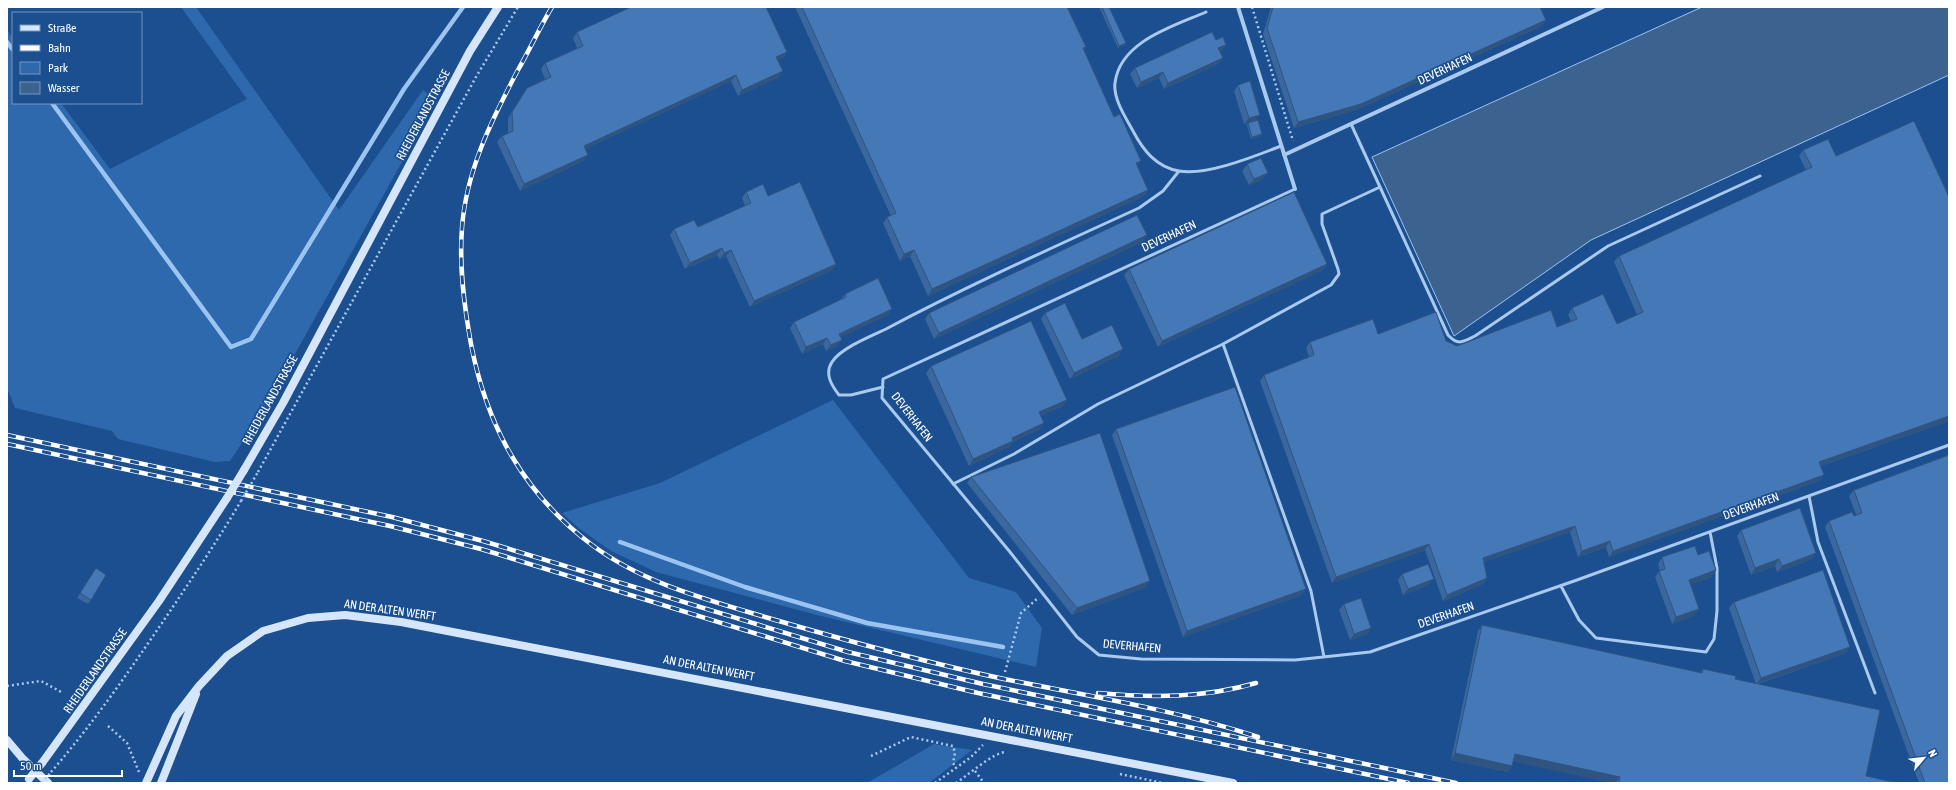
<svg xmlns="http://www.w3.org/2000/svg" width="1956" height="790" font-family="'Asap Condensed',sans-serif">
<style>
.green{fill:#2e69ad}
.water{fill:#3c6290;stroke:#9cc4f0}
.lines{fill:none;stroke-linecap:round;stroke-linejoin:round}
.stream{stroke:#9cc4f0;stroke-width:4.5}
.path{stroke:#a9c9ee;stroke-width:2.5;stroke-dasharray:2 3;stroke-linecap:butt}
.lane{stroke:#a9c9ee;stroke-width:3}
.street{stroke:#a9c9ee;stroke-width:4}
.secondary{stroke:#d6e6fa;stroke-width:8}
.rail-casing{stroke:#fff;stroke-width:4.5}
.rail{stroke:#1b4f8f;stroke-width:3;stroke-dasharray:9;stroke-linecap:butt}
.path-bridge{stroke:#a9c9ee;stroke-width:2.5;stroke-dasharray:2 3;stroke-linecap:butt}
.secondary-bridge{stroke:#d6e6fa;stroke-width:8}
.wall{fill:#3a679d}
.shaded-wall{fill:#305480}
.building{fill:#4478b7;stroke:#305480}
.labels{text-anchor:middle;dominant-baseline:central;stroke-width:3.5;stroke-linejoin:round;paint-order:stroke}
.street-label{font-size:12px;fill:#fff;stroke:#1b4f8f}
</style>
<rect width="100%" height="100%" fill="#1b4f8f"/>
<path class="green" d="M181 7H196L339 210 423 90 436 101 266 406 230 461 215 462 118 439 112 431 15 408 7 388V30L13 38V103H61L110 169 247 99Z
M833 400 969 578 1016 592 1042 628 1036 667 817 615 656 572 611 551 580 529 562 513 660 483Z
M934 744 972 750 929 783H867Z"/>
<path class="water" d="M1702 7H1949V75L1591 240 1454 336 1372 157Z"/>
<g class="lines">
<path class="stream" d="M7 42 13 50
M52 103 231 347 251 339 404 89 463 7
M620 542 745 587 867 623 1003 647"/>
<path class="path" d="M1252 7 1293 141
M258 472 476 77 518 7
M1005 672 1021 613 1038 598
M7 686 41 681 63 693
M108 726 127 743 139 772
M871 756 911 737 953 746 955 753 953 763 956 768
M975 771 984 783
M51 772C92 725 127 674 162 623 189 583 216 543 241 501
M1120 774 1163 783
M935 783 971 757 983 745
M956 783C968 775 994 752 1006 752"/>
<path class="lane" d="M1206 12C1174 26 1120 41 1115 83 1113 99 1126 118 1133 131 1143 150 1156 167 1179 171 1207 176 1255 156 1281 146
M1380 187 1448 335C1458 346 1463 342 1475 336L1608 246 1760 176
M1295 189 883 379 882 398 1010 552 1077 637 1099 655 1141 659 1295 660 1370 652 1577 580 1949 445
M1223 344 1311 591 1324 657
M883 387 851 395H839C832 386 824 374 832 362 841 348 871 336 886 329 969 285 1054 247 1139 208L1163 191 1179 171
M953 484 1014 454 1098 404 1223 344 1331 285 1339 274 1338 269 1322 224V214L1380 187 1351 124
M1809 496 1818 542 1875 693
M1561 586 1579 620 1596 638 1706 652 1714 639 1717 611V568L1710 532"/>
<path class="street" d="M1238 7 1295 189
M1284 155 1603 7"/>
<path class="secondary" d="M244 470 283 403 470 51 498 7
M7 740 23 759 48 783
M42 763 159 601 227 498
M146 783 176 716 199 686 227 656 263 631 308 618 345 615 401 622 1233 783
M161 783 196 694"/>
<g class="rail-casing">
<path id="rail" d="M552 7C540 27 530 49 518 70 492 119 466 171 462 228 459 267 464 305 471 344 487 427 524 494 592 545 643 583 705 599 765 617 844 640 924 662 1004 679 1089 696 1176 710 1258 737
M7 435 392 517 483 541 848 652 983 684 1456 783
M7 444 390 526 481 549 845 661 978 693 1408 783
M1098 693C1152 698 1204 698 1256 683"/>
</g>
<use href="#rail" class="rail"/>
<path class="path-bridge" d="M241 501 258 472
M42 783 51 772"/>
<path class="secondary-bridge" d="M227 498 244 470
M29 779 42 763"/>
</g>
<path class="wall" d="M795 7H1067L1086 47 1083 50 1148 190 1144 196 928 296 910 256 900 261 883 223 887 217 891 216Z
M1099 7H1109L1126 43 1124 45 1118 48Z
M1271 7H1540L1542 26 1356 110 1294 128 1263 34Z
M577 32 787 52 783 58 778 60 779 77 738 96 731 81 585 149 583 161 520 191 497 142 502 136 508 133V118L527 88 545 79 541 69 545 63 577 48 573 38Z
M1222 51 1220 52 1223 58 1218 64 1164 89 1159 78 1137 88 1130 74 1135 68Z
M1238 85 1255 121 1244 124 1234 91Z
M1248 123 1261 136 1251 139 1247 125Z
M1803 150 1836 156 1949 197V421L1821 466 1824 475 1819 481 1609 557 1606 547 1578 557 1570 532 1484 562 1487 578 1483 584 1443 601 1425 550 1332 583 1260 381 1264 375 1309 357 1306 348 1310 342 1378 334 1446 341 1457 346 1557 327 1571 321 1568 315 1572 308 1617 324 1637 315 1614 262 1619 256 1806 170 1799 156Z
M1247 164 1263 179 1249 185 1242 171Z
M746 192 768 196 836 264 832 270 750 307 726 256 720 259 717 255 685 269 670 235 674 229 698 227 745 206 742 198Z
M1147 235 1142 242 934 339 925 319 929 313Z
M1327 264 1323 270 1158 347 1124 275 1129 269Z
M845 294 892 309 888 315 840 337 837 346 826 351 823 344 802 354 790 328 794 322 840 300Z
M1045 313 1082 339 1119 356 1070 379 1041 319Z
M931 366 1063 406 1041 416 1040 429 1013 442 1009 447 969 466 926 373Z
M1116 429 1302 595 1183 637 1112 435Z
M1949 455V783H1919L1825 527 1829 521 1856 515 1849 496 1854 490Z
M971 477 1146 587 1072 615 967 483Z
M1741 530 1816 553 1812 559 1777 572 1775 566 1751 575 1737 536Z
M1698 555 1712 577 1690 584 1695 615 1672 624 1655 577 1660 571 1658 564 1662 557Z
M93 573 91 600 88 604 77 598Z
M1402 574 1429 585 1403 595 1398 580Z
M1734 602 1846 653 1758 684 1866 776 1897 783H1613L1513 761 1512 766 1508 772 1451 760 1478 631 1482 625 1700 673 1703 669 1735 679 1756 684 1729 608Z
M1344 604 1371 628 1367 634 1350 640 1339 610Z"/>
<path class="shaded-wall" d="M1546 20 1542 26 1356 110 1294 128 1298 122Z
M1126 43 1124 45 1118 48 1119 46Z
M1226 45 1222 51 1214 55 1218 48Z
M787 52 783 58 772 63 776 57Z
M1223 58 1218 64 1164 89 1168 83Z
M783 71 779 77 738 96 742 90Z
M1163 72 1159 78 1137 88 1141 82Z
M736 75 731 81 579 152 584 146Z
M1260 115 1255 121 1244 124 1249 118Z
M1262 134 1261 136 1251 139 1252 137Z
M588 155 583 161 520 191 524 184Z
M1141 161 1137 167 1136 163Z
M1268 173 1263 179 1249 185 1254 179Z
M1148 190 1144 196 928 296 932 289Z
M1147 235 1142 242 934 339 939 333Z
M722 248 717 255 685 269 690 263Z
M731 250 726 256 720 259 724 253Z
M914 250 910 256 900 261 904 254Z
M836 264 832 270 750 307 754 301Z
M1327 264 1323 270 1158 347 1162 341Z
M892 309 888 315 835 340 839 334Z
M827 338 823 344 802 354 806 347Z
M842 340 837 346 826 351 831 345Z
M1123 349 1119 356 1070 379 1074 373Z
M1067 400 1063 406 1035 419 1039 412Z
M1949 416V421L1815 468 1819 462Z
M1044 423 1040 429 1013 442 1009 447 969 466 973 459 1012 438Z
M1824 475 1819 481 1609 557 1613 551Z
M1575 526 1570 532 1479 564 1483 558Z
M1610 541 1606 547 1578 557 1582 551Z
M1429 544 1425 550 1332 583 1336 577Z
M1816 553 1812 559 1777 572 1782 566Z
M1779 559 1775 566 1751 575 1755 568Z
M1716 570 1712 577 1685 586 1689 580Z
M1487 578 1483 584 1443 601 1447 595Z
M1434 579 1429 585 1403 595 1408 589Z
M1150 581 1146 587 1072 615 1077 608Z
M1306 589 1302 595 1183 637 1187 631Z
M1699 609 1695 615 1672 624 1676 617Z
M1371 628 1367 634 1350 640 1354 634Z
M1850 647 1846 653 1756 684 1761 678Z
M1455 753 1512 766 1508 772 1451 760Z
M1515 754 1620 777 1616 783H1613L1510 761Z"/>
<path class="building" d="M631 7H766L787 52 776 57 783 71 742 90 736 75 584 146 588 155 524 184 502 136 513 131 512 112 527 88 551 77 545 63 583 46 577 32Z
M802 7H1067L1086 47 1083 48 1114 117 1120 114 1141 161 1136 163 1148 190 932 289 914 250 904 254 887 217 896 213Z
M1102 7H1109L1126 43 1119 46Z
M1273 7H1540L1546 20 1361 104 1298 122 1267 28Z
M1212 32 1216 40 1223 37 1226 45 1218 48 1223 58 1168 83 1163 72 1141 82 1135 68Z
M1250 81 1260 115 1249 118 1238 85Z
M1258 120 1262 134 1252 137 1248 123Z
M1914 121 1949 197V416L1819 462 1824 475 1613 551 1610 541 1582 551 1575 526 1483 558 1487 578 1447 595 1429 544 1336 577 1264 375 1314 355 1310 342 1373 319 1378 334 1436 312 1446 341 1457 346 1551 310 1557 327 1577 319 1572 308 1603 294 1617 324 1643 312 1619 256 1812 167 1803 150 1828 139 1836 156Z
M1261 158 1268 173 1254 179 1247 164Z
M800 182 836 264 754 301 731 250 724 253 722 248 690 263 674 229 694 220 698 227 751 203 746 192 763 184 768 196Z
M1294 192 1327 264 1162 341 1129 269Z
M1137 215 1147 235 939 333 929 313Z
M878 278 892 309 839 334 842 340 831 345 827 338 806 347 794 322 846 297 845 294Z
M1065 303 1082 339 1112 325 1123 349 1074 373 1045 313Z
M1031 321 1067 400 1039 412 1044 423 1012 438 1013 441 973 459 931 366Z
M1235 387 1306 589 1187 631 1116 429Z
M1100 433 1150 581 1077 608 971 477Z
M1949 455V783H1925L1829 521 1852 512 1854 516 1862 513 1854 490Z
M1800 508 1816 553 1782 566 1779 559 1755 568 1741 530Z
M1695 546 1698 555 1709 551 1716 570 1689 580 1699 609 1676 617 1659 571 1665 569 1662 557Z
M1428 564 1434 579 1408 589 1402 574Z
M96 568 106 575 91 600 80 593Z
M1823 570 1850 647 1761 678 1734 602Z
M1361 598 1371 628 1354 634 1344 604Z
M1482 625 1702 673 1703 669 1736 676 1735 679 1880 710 1866 776 1897 783H1619L1620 777 1515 754 1512 766 1455 753Z"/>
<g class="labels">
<g class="street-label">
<text transform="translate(1445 69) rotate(-25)">DEVERHAFEN</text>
<text transform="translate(423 115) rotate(-62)">RHEIDERLANDSTRASSE</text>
<text transform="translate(1169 236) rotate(-25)">DEVERHAFEN</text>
<text transform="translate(270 400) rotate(-61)">RHEIDERLANDSTRASSE</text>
<text transform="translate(912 417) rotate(52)">DEVERHAFEN</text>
<text transform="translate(1751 506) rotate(-20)">DEVERHAFEN</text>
<text transform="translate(390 610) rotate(8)">AN DER ALTEN WERFT</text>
<text transform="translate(1446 615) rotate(-19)">DEVERHAFEN</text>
<text transform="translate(1132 646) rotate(5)">DEVERHAFEN</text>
<text transform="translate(709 668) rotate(11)">AN DER ALTEN WERFT</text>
<text transform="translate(95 671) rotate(-55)">RHEIDERLANDSTRASSE</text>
<text transform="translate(1027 730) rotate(11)">AN DER ALTEN WERFT</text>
</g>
</g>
<rect width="1956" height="790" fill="none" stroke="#ffffff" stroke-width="16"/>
<rect x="12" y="12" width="130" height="92" fill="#1b4f8f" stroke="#7695bc"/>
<rect x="20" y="25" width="20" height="6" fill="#d6e6fa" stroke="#7695bc"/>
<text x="48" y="32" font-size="12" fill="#ffffff">Straße</text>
<rect x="20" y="45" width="20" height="6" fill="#ffffff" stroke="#7695bc"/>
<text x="48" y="52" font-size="12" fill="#ffffff">Bahn</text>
<rect x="20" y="62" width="20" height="12" fill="#2e69ad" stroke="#7695bc"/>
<text x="48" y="72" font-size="12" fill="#ffffff">Park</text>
<rect x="20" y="82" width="20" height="12" fill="#3c6290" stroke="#7695bc"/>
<text x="48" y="92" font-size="12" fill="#ffffff">Wasser</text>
<g transform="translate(1924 758) rotate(62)" stroke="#1b4f8f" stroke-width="3" paint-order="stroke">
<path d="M0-3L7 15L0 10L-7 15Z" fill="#ffffff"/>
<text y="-6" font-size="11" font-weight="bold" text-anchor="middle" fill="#ffffff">N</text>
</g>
<path d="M14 770v6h108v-6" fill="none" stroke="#ffffff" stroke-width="2"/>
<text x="20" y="770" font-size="12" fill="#ffffff" stroke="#1b4f8f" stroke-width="3" paint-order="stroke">50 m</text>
</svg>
